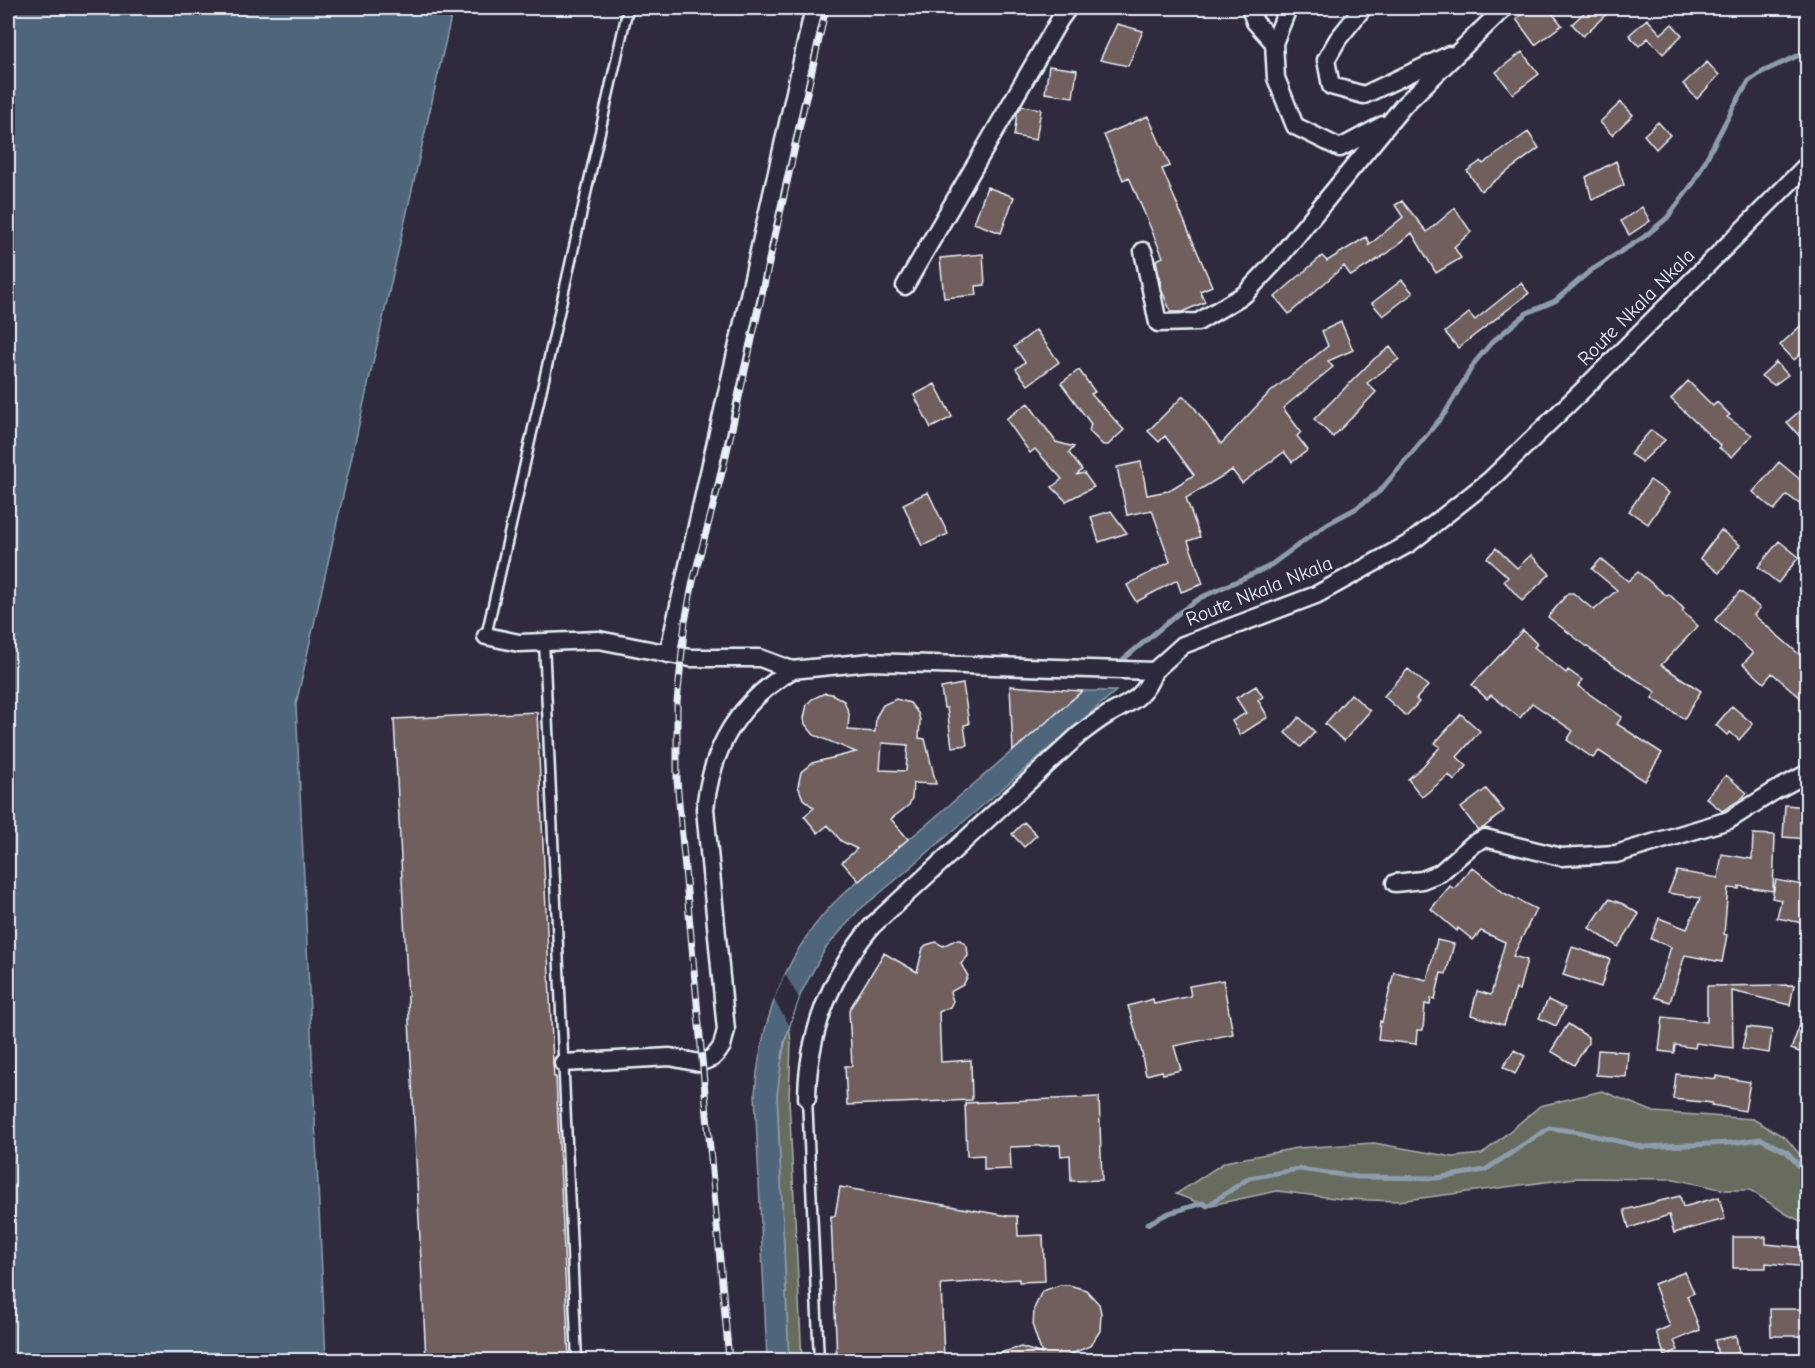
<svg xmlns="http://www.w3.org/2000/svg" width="1815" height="1368" font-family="'Comic Neue',sans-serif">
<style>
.green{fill:#686c5f;stroke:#a8aeac;stroke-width:1.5}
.water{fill:#50657b;stroke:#8d9dad;stroke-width:1.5}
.pier{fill:#2f2a3d}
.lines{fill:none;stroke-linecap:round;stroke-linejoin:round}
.stream{stroke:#8d9dad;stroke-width:5}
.building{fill:#6f5e5c;stroke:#e8f1f8;stroke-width:1.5;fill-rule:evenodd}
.lane-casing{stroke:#e8f1f8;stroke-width:13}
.street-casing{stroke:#e8f1f8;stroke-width:21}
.lane{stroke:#2f2a3d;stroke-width:8}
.street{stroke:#2f2a3d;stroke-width:16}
.rail-casing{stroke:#e8f1f8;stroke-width:7}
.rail{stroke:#2f2a3d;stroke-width:4.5;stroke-dasharray:14;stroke-linecap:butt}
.labels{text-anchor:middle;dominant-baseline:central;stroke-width:6;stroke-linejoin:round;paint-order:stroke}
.street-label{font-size:20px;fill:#e8f1f8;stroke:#2f2a3d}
</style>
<rect width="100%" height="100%" fill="#2f2a3d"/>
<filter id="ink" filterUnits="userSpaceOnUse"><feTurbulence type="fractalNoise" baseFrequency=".0167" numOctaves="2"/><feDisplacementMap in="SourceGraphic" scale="12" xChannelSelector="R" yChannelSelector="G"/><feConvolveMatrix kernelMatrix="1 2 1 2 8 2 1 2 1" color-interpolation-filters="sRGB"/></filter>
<g filter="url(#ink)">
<path class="green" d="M789 1025 791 1043 789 1099 802 1360H789L777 1095 779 1069Z
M1602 1091 1654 1112 1753 1119 1786 1138 1807 1163V1224L1788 1215 1750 1190H1725L1674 1179 1576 1178 1398 1201 1342 1199 1277 1191 1207 1206 1176 1194 1225 1162 1297 1148 1374 1143 1453 1157 1482 1154 1540 1106Z"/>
<path class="water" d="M8 8H453L296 704 326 1360H8Z
M1082 691H1116L897 879 858 911 825 949 801 993 784 1043 777 1095 789 1360H767L755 1094C760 1020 787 947 842 895 869 870 899 848 926 825 978 780 1030 736 1082 691Z"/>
<path class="pier" d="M785 974 799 998 789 1025 774 1000Z"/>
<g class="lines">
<path class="stream" d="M1120 662 1180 612 1200 598 1268 567 1327 524 1355 509 1380 491 1445 413 1475 362 1492 342 1527 313 1555 301 1590 271 1644 237 1667 218 1694 182 1734 106 1749 81 1762 72 1808 51
M1147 1224 1169 1213 1203 1203 1207 1206 1249 1178 1299 1169 1358 1177 1437 1178 1485 1170 1549 1128 1579 1132 1643 1147 1731 1143 1761 1139 1787 1152 1808 1176"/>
</g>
<path class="building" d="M1531 8H1548L1562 25 1535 45 1516 19Z
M1589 8H1613L1583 36 1572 24Z
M1647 19 1661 34 1672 24 1682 35 1663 54 1648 38 1639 46 1629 35Z
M1117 24 1143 31 1128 66 1100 60Z
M1522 52 1539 74 1513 94 1496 72Z
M1707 62 1719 75 1697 99 1683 84Z
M1049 66 1077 70 1073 97 1045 93Z
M1621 102 1633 115 1612 135 1600 122Z
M1022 106 1041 109 1036 140 1014 136 1017 113Z
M1148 116 1170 166 1162 169 1212 286 1200 291 1205 302 1182 312H1171L1162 291 1156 260 1163 257 1129 177 1123 180 1104 135Z
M1658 122 1670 135 1656 149 1644 135Z
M1528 132 1539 148 1481 191 1467 171 1481 161 1483 164Z
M1616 161 1624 185 1592 200 1586 177Z
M987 187 1014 197 1001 233 974 223Z
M1402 201 1427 232 1455 208 1471 232 1454 247 1461 258 1436 273 1412 233 1388 253 1351 276 1344 266 1289 314 1275 297 1322 256 1327 261 1366 237 1370 243 1368 246 1403 217 1395 205Z
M1642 207 1650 221 1629 235 1621 221Z
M983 254 985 285 976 286 977 295 944 298 940 258Z
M1402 280 1413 293 1383 316 1372 303Z
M1521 283 1529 293 1458 348 1445 332 1469 313 1475 320Z
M1808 319V347L1794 360 1780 345Z
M1341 322 1353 350 1328 361 1333 367 1283 408 1301 432 1297 436 1308 450 1292 462 1284 452 1242 483 1232 470 1186 498 1200 537 1188 541 1203 584 1181 592 1177 580 1136 602 1127 585 1170 562 1152 510 1127 515 1117 467 1141 462 1147 495 1168 491 1194 475 1165 436 1159 442 1148 431 1183 396 1194 407 1221 444 1268 394 1328 346 1322 331Z
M1036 330 1059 362 1028 385 1016 369 1025 362 1014 347Z
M1390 347 1399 359 1367 383 1376 392 1333 437 1314 419 1374 359Z
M1776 362 1788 375 1774 385 1761 376Z
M1079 370 1095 392 1091 394 1124 430 1108 445H1103L1089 431 1091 424 1061 383Z
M1688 381 1713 406 1717 402 1730 415 1727 417 1752 435 1732 457 1719 448 1721 446 1671 399Z
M935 384 952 417 931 428 914 395Z
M1028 403 1056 442 1074 447 1069 453 1082 470 1076 475 1084 473 1094 487 1066 501 1052 487 1062 479 1035 449 1030 453 1006 419Z
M1808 404V446L1787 422Z
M1651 430 1665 440 1642 462 1630 454Z
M1779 462 1808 486V510L1787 495 1774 510 1753 492Z
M1650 480 1669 493 1648 524 1629 511Z
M928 492 948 534 922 546 903 504Z
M1111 511 1127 533 1099 542 1091 517Z
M1721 530 1740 545 1719 573 1700 558Z
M1779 541 1799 557 1778 583 1758 567Z
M1496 548 1517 568 1531 555 1550 574 1522 601 1504 581 1508 577 1487 558Z
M1601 559 1628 581 1638 572 1667 596 1669 594 1684 609 1682 611 1698 626 1661 665 1701 691 1684 719 1652 698 1656 692 1602 658 1548 617 1568 593H1573L1594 610 1617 590 1592 569Z
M1740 591 1760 608 1754 615 1808 662V704L1772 673 1764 683 1743 664 1753 653 1715 620Z
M1523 630 1537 644 1534 647 1566 673 1568 670 1582 680 1578 686 1622 717 1617 724 1662 753 1645 781 1599 751 1593 758 1567 740 1573 731 1532 703 1520 718 1491 695 1487 699 1472 685Z
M1408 669 1428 686 1416 699 1419 702 1406 716 1384 696Z
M963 684 969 724 964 725 967 745 952 747 947 708H944L941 688Z
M1010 686 1082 691 1013 751Z
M1256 686 1263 697 1258 700 1268 717 1240 735 1232 721 1246 713 1236 698Z
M825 693 832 694 844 701 849 714 848 730 875 732 876 717 883 705 896 699 910 703 918 713 920 720 919 738 925 739 936 784 913 783 912 798 909 805 891 819 908 839 859 881 842 862 857 849 841 841 828 825 818 833 804 816 814 808 803 799 798 786 801 772 812 763 856 752 814 735 805 724 804 718 807 704 812 699ZM882 743 908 745 906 771 880 770Z
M1351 694 1370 711 1344 741 1325 724Z
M1732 706 1753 724 1739 740 1730 732 1727 735 1716 725Z
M537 712 553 1063 554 1077H556L569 1360H426L394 719Z
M1461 714 1480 731 1457 757 1467 766 1454 781 1449 775 1422 797 1408 779 1423 766 1440 747 1435 743Z
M1299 717 1315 732 1301 747 1285 733Z
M1726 775 1747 793 1740 800 1722 811 1706 798Z
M1486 789 1504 811 1483 828 1478 830 1461 808Z
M1785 805 1808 807V839L1783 837Z
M1024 822 1037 835 1024 847 1012 834Z
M1753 834 1775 835 1773 891 1739 886V889L1728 888 1724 934 1727 935 1722 962 1685 955 1670 1002 1655 997 1671 947 1651 939 1659 918 1687 929 1700 898 1668 893 1677 871 1718 878 1722 854 1752 859Z
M1472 867 1504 893 1536 909 1513 956 1527 960 1519 990 1516 989 1504 1025 1471 1015 1477 991 1491 995 1505 942 1481 931 1473 940 1458 928 1457 931 1431 909 1450 886 1454 889Z
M1776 880 1808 886 1805 901 1808 902V924L1777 918 1781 900 1772 898Z
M1609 899 1623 904 1639 914 1618 947 1589 928Z
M955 940H960L967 946 968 956 961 964 968 976 963 985 950 992 953 1001 950 1007 939 1012 941 1062 971 1060 972 1100 847 1105 845 1066H852L849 1010 884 953 917 972 923 948 926 945 936 942 943 946Z
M1437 940 1454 944 1446 974 1441 973 1435 999 1431 998 1430 1005 1425 1004 1423 1030H1417L1416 1044 1378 1040 1380 1021 1382 1022 1394 972 1427 980Z
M1572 947 1610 959 1601 987 1563 975Z
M1223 980 1233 1034 1174 1046 1181 1070 1163 1074 1162 1071 1146 1075 1142 1057 1143 1056 1128 1006 1153 999 1154 1004 1191 996 1189 986Z
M1794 985 1790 1005 1732 991 1733 1048 1696 1043 1695 1048 1675 1045 1674 1053 1659 1051 1663 1017 1707 1022V986Z
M1548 1000 1565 1008 1556 1026 1539 1018Z
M1806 1009 1808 1010V1055L1791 1049Z
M1568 1024 1588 1037V1043L1574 1065 1551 1051Z
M1747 1027 1772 1030 1769 1053 1742 1049Z
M1514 1050 1525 1056 1515 1074 1503 1067Z
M1598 1050 1628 1052 1626 1077 1596 1075Z
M1676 1074 1716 1079V1076L1750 1082 1745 1111 1711 1105 1712 1103 1673 1099Z
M1099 1097 1102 1180 1071 1181 1070 1155 1061 1156 1060 1145 1010 1147 1011 1169 984 1170V1155L967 1156 965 1103Z
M840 1187 1008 1216H1017L1018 1236 1043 1235 1045 1281 1019 1282V1279L941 1284 944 1360H837L831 1216H835Z
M1680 1196 1683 1207 1719 1197 1725 1219 1674 1233 1669 1215 1629 1228 1624 1210Z
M1733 1237H1766V1244L1808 1248V1267L1766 1263V1268H1733Z
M1685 1272 1694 1293 1687 1296 1700 1330 1674 1341 1678 1350 1665 1356 1656 1332 1670 1326 1654 1284Z
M1060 1285H1069L1086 1290 1099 1304 1101 1313 1100 1331 1090 1346 1057 1360H988V1356L1021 1347 1042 1354 1033 1327 1034 1309 1042 1291Z
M1770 1309H1804V1336H1771Z
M1736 1336 1739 1353 1718 1357 1715 1340Z"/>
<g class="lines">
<g class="lane-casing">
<path id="lane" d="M486 636 628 8
M544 642 577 1360
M807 1098 819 1360"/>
</g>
<g class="street-casing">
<path id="street" d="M1250 8 1255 22 1274 43
M1288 8 1274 43 1276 78 1295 126 1340 148 1383 125
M1363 8 1338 39 1326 60 1331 86 1364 95 1449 55
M1143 251 1158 323 1198 322 1245 294 1277 260 1404 105 1504 8
M905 286 1060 19 1068 8
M486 636 519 643 599 640 690 658H760L792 670C738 703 712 746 705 809L726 1030 722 1046 718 1052 712 1058 699 1063 670 1057 563 1063
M668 654 814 8
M792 670 870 662 1154 671 1183 645 1316 595 1410 543 1490 480 1585 388 1808 164
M1395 883 1422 880 1440 873 1473 844 1485 838 1561 857 1616 854 1729 820 1773 792 1808 773
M807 1098C808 1032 830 977 872 926L1079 735C1088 728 1097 721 1107 715 1130 702 1144 699 1154 671"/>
</g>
<use href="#lane" class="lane"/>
<use href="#street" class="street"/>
<g class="rail-casing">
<path id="rail" d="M729 1360 677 780V702L685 622 693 581 723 469 826 8"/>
</g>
<use href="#rail" class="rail"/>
</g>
</g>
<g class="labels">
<g class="street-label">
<text transform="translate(1636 307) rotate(-45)">Route Nkala Nkala</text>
<text transform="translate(1259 591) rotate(-22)">Route Nkala Nkala</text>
</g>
</g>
<rect width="1815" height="1368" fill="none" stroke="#2f2a3d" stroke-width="30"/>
<rect x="15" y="15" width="1785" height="1338" fill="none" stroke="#e8f1f8" stroke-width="2" filter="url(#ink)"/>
</svg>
